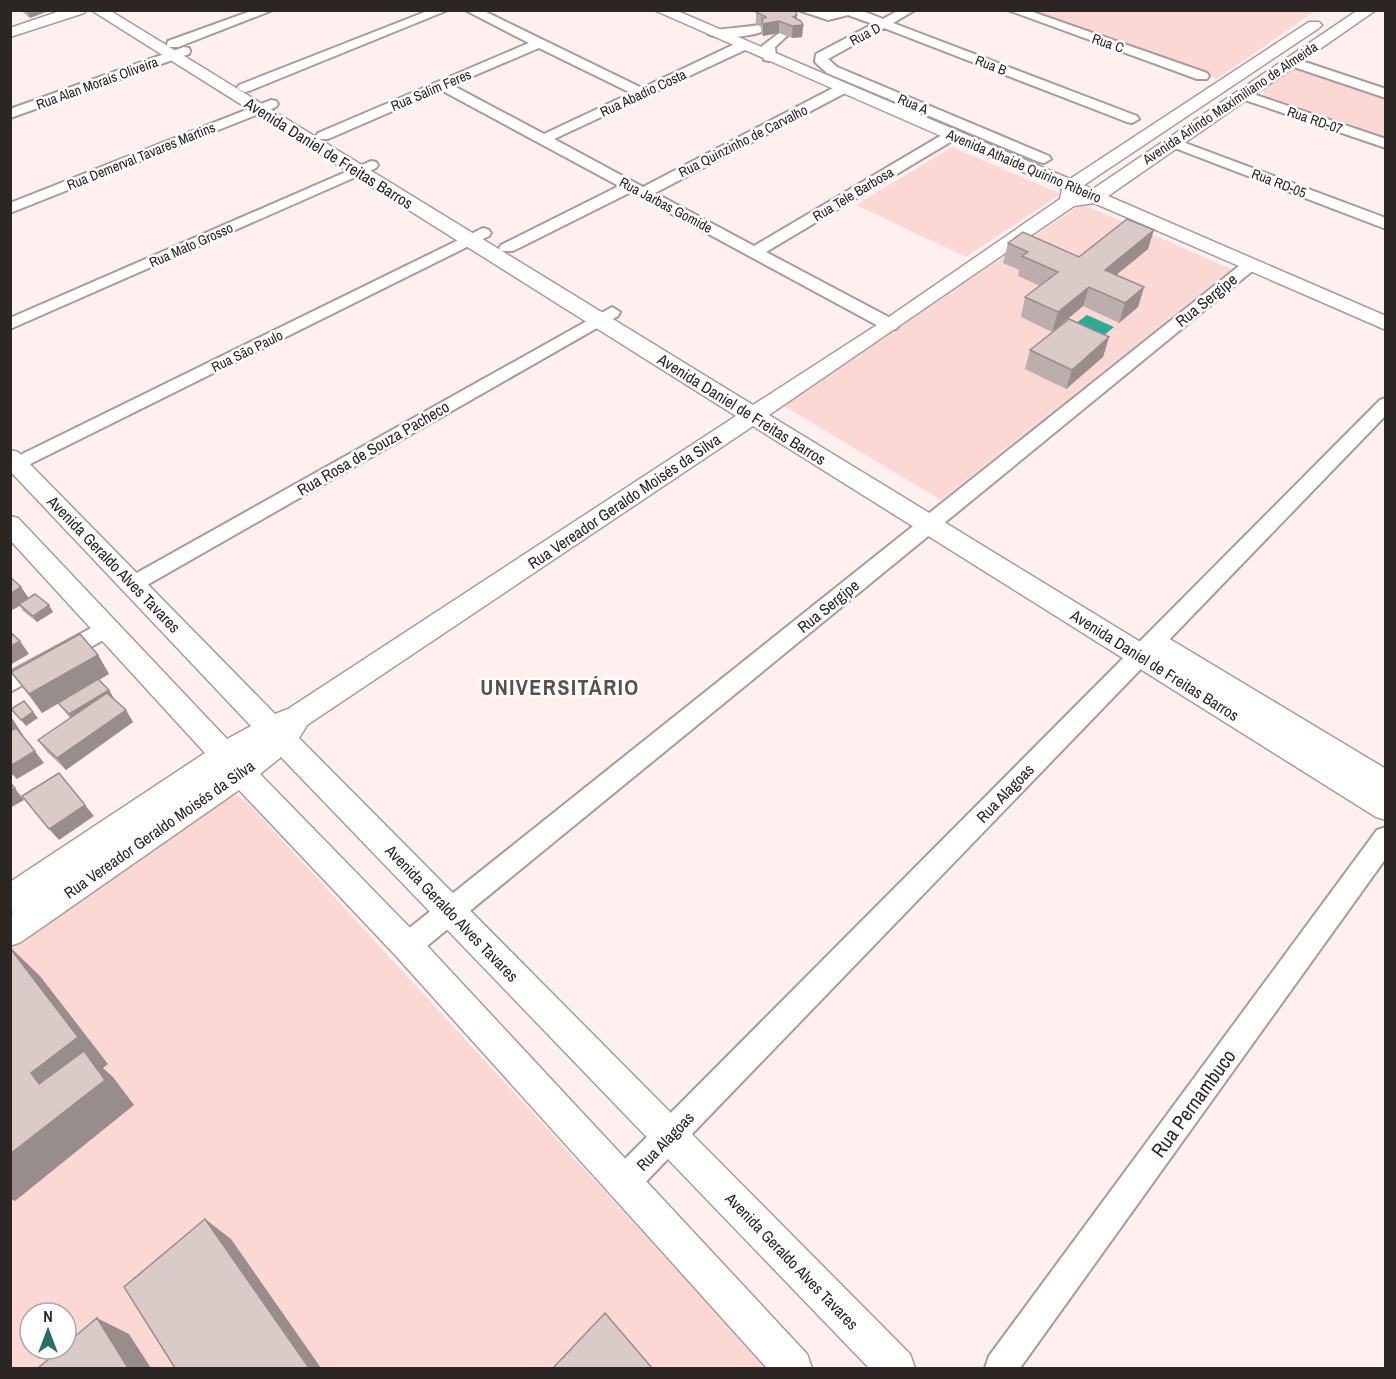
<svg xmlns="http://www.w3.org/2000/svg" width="1396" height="1379" font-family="'Archivo Narrow',sans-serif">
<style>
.green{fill:#fbd8d3;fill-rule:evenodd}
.water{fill:#2bab95}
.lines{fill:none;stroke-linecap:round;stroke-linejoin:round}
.minor-casing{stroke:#aa9b98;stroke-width:4}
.tertiary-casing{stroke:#aa9b98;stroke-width:3}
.minor{fill:#fff;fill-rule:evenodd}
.tertiary{fill:#fff;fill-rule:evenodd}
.wall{fill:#bbaeac}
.shaded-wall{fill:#998d8c}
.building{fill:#dacac8;stroke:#998d8c;stroke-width:1.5}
.labels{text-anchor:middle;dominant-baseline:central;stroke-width:5;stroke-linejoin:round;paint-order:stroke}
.far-street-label{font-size:14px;fill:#2b2524;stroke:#fff}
.street-label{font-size:16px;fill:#2b2524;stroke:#fff}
.near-street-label{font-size:20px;fill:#2b2524;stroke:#fff}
.district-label{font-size:22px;font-weight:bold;letter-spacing:1.5px;fill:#5d4f4d;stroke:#fff}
</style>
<rect width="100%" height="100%" fill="#fdf0ee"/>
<path class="green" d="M1025 11H1315L1217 79Z
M1298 70 1385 98V141L1278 103 1264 95V88L1287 71Z
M952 147 1061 194 966 257 856 205Z
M1082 204 1231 269 941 500 784 406Z
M236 795 245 800 767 1368H11L10 945 225 798ZM30 1313H66V1349H30Z"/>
<path class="water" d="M1087 315 1114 327 1103 336 1076 323Z"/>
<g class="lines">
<g class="minor-casing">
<path id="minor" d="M254 10H273L178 47H168L167 44 168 41Z
M430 10H448L249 91 244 92 237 88 239 85Z
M465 10H482L642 88 737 43H747L748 46 747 49 554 139 643 187 837 86H847L849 89 847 92 655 193 754 246 947 132H957L959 135 957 138 766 252 896 321 899 325 896 329H884L631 192 513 251H501L499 248 501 245 619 186 441 90 328 139H318L316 136 318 133 529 43ZM539 48 631 93 544 134 452 85Z
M798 10H860L883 19 899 10H915L893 23 1137 116 1139 119 1132 123 1127 122 884 28 828 59 837 67 1049 156 1051 159 1044 163 1039 162 827 73 815 62 816 54 873 24 848 15 828 20Z
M1008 10H1027L1207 73 1209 76 1207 79H1197Z
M763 24 769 28C760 36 716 41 707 33 713 28 750 28 763 24Z
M782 31 788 35 775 47 776 57 769 61 764 60 762 46Z
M184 47 189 48 190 51 189 54 10 118V109Z
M1293 58 1386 89V98L1288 65 1286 62 1288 59Z
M1244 91 1386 139V148L1239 98 1237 95Z
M271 100 276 101 278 104 276 107 10 213V203Z
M1172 138 1386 218V229L1167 145 1165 142Z
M371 161 376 162 378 165 376 168 10 329V318Z
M483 228 489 230 491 233 489 236 10 474V460Z
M1250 260 1258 265 1256 268 416 955 407 958 398 955 394 946 398 937 1244 262Z
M612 307 620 312 618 316 140 589 133 592 126 589 123 584 126 579Z
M1386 398V415L634 1194 623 1198 612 1194 608 1183 612 1172 1380 400Z
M106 620 114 622 117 628 114 634 10 692V672Z
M1386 827V858L1020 1368H985L989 1356 1377 830Z"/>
</g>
<g class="tertiary-casing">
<path id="tertiary" d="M63 10H86L84 13 10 37V28Z
M91 10H109L753 405 883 321 1060 199 1062 189 654 10H675L1070 179 1309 22H1319L1322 25 1319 28 1084 185 1093 189 1358 10H1376L1108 196 1386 316V330L1094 203 1074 206 769 415 1147 646 1150 638 1159 635 1168 638 1386 769V820L1376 817 753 426 307 725 299 738 910 1354 915 1368H869L281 757 260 774 418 936 807 1354 812 1368H767L396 956 239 790 21 942 10 946V914L15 911 10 913V882L205 753 10 540V516L18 518 227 739 251 726 10 471V450L18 452 275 714 288 709 736 416Z"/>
</g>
<use href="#minor" class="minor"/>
<use href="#tertiary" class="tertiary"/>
</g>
<path class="wall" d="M20 10H51L30 18Z
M756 12 797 15V19L803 25 802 37 792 38 779 33 763 36 761 31V27L756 24Z
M1008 243 1079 257 1148 249 1116 275 1144 287 1138 307 1119 323 1083 306 1052 332 1021 317 1025 297 1040 286 1018 276 1019 270 1003 263Z
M1109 337 1103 357 1066 389 1025 369 1030 350Z
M21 587 28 598 53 612 37 622 23 611 20 606 10 611Z
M98 655 109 674 99 680 109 690 116 702 133 722 66 770 47 752 38 740 70 718 58 703 42 713 11 672Z"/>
<path class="shaded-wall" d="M27 10H51L30 18Z
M797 15 796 26 803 25 802 37 792 38 793 17Z
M779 21V33L763 36V24Z
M1154 230 1148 249 1099 289 1105 270Z
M1089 287 1083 306 1052 332 1058 312Z
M1144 287 1138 307 1119 323 1125 303Z
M1109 337 1103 357 1066 389 1072 370Z
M21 587 30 600 10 611V594Z
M49 605 53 612 37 622 33 616Z
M20 641 29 654 10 665V647Z
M98 655 109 674 42 713 29 694Z
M109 690 116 702 78 727 69 714Z
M126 710 133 722 66 770 57 758Z
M33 712 38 718 26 726 21 720Z
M10 715 23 735 10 741Z
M35 751 44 763 17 779 10 772V766Z
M10 782 24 800 10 808Z
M85 805 94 816 59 840 49 829Z
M10 947 40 976 108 1064 103 1068 113 1077 134 1105 15 1201 10 1198V1154L39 1084 31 1073Z
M205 1219 231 1239 321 1368H309Z
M97 1318 129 1334 151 1368H128Z"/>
<path class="building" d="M758 10H795L797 15 793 17 801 21 803 25 792 26 779 21 763 24 762 19 766 17 756 12Z
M1127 219 1154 230 1105 270 1144 287 1125 303 1089 287 1058 312 1025 297 1058 272 1022 256 1028 252 1008 243 1023 232 1079 257Z
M1069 319 1109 337 1072 370 1030 350Z
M10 577 21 587 10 594Z
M35 594 49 605 33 616 19 604Z
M10 632 20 641 10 647Z
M80 634 98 655 29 694 11 672Z
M98 679 109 690 69 714 58 703Z
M107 693 126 710 57 758 38 740Z
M24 701 33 712 21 720 11 709Z
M16 728 35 751 10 766V731Z
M59 773 85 805 49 829 22 796Z
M10 783 15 788 10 791Z
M10 948 78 1037 31 1073 39 1084 84 1051 105 1080 10 1154Z
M205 1219 309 1368H175L124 1287Z
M605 1313 652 1368H553Z
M97 1318 128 1368H38L61 1349H66V1344Z"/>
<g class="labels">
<g class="far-street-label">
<text transform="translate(865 34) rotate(-28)">Rua D</text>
<text transform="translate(1108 43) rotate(19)">Rua C</text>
<text transform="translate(991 65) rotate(21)">Rua B</text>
<text transform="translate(97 83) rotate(-20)">Rua Alan Morais Oliveira</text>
<text transform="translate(431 90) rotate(-23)">Rua Salim Feres</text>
<text transform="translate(643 93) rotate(-25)">Rua Abadio Costa</text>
<text transform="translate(1230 103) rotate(-34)">Avenida Arlindo Maximiliano de Almeida</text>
<text transform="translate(913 104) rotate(23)">Rua A</text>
<text transform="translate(1315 120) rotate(19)">Rua RD-07</text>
<text transform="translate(743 141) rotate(-27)">Rua Quinzinho de Carvalho</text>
<text transform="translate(141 156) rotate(-22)">Rua Demerval Tavares Martins</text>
<text transform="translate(1024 166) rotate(23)">Avenida Athaide Quirino Ribeiro</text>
<text transform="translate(1279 183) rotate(21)">Rua RD-05</text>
<text transform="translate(853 194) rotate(-31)">Rua Tele Barbosa</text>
<text transform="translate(666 205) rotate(28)">Rua Jarbas Gomide</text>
<text transform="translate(191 245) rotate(-24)">Rua Mato Grosso</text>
<text transform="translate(247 351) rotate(-26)">Rua São Paulo</text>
</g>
<g class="street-label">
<text transform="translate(329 153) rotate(32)">Avenida Daniel de Freitas Barros</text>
<text transform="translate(1206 300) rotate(-39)">Rua Sergipe</text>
<text transform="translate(742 409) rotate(32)">Avenida Daniel de Freitas Barros</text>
<text transform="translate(373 448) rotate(-30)">Rua Rosa de Souza Pacheco</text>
<text transform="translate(624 501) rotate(-34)">Rua Vereador Geraldo Moisés da Silva</text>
<text transform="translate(114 564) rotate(46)">Avenida Geraldo Alves Tavares</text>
<text transform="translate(828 606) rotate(-39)">Rua Sergipe</text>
<text transform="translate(1155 665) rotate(32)">Avenida Daniel de Freitas Barros</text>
<text transform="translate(1005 793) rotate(-46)">Rua Alagoas</text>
<text transform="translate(159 829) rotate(-35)">Rua Vereador Geraldo Moisés da Silva</text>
<text transform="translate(452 913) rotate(46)">Avenida Geraldo Alves Tavares</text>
<text transform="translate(665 1141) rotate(-46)">Rua Alagoas</text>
<text transform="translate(792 1261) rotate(46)">Avenida Geraldo Alves Tavares</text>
</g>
<g class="near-street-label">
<text transform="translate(1193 1103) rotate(-54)">Rua Pernambuco</text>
</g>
<g class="district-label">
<text x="560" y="687">UNIVERSITÁRIO</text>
</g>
</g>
<rect width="1396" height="1379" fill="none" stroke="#2b2524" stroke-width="24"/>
<g transform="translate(48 1331)"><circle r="28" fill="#ffffff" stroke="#aaa8a7" stroke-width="1.5"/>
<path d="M0-4.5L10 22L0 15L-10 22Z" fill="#2a6e61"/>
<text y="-9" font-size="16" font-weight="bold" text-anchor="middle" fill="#2b2524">N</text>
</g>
</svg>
